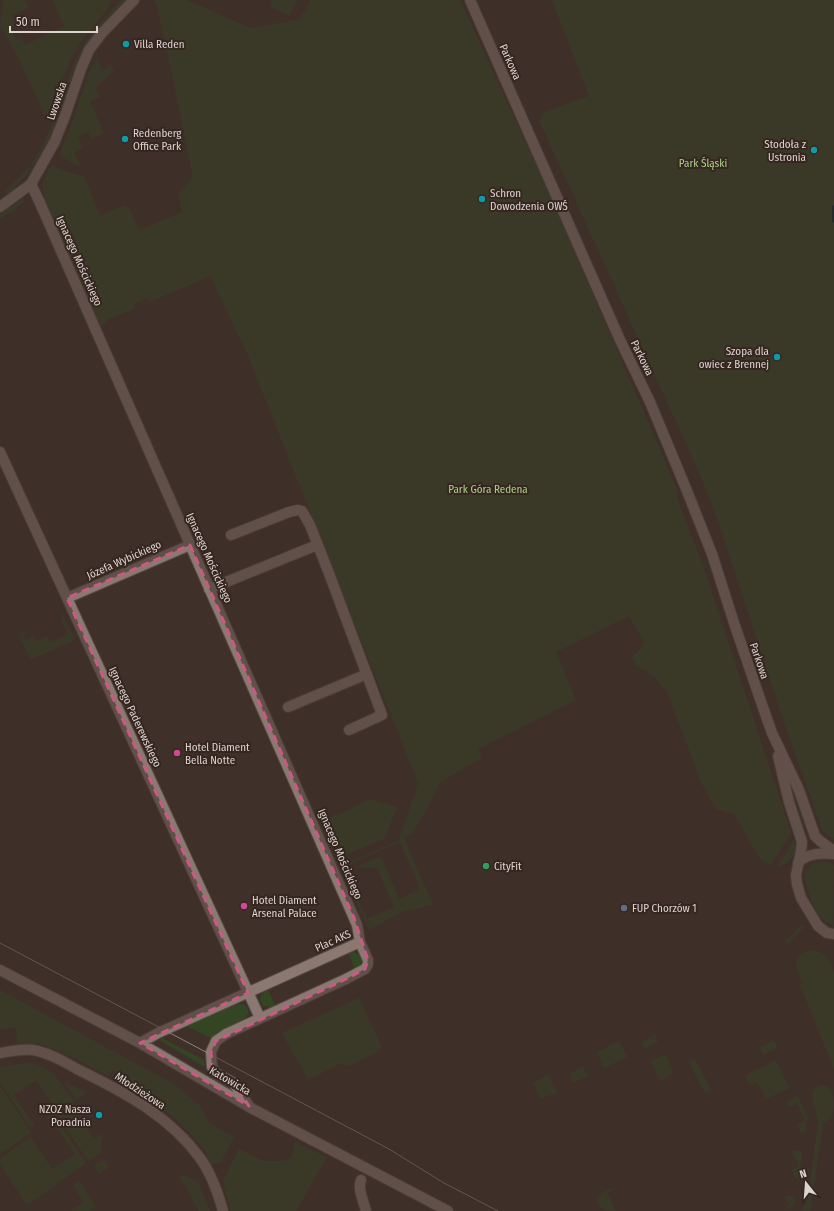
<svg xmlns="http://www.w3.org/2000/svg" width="834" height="1211" font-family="'Fira Sans Condensed',sans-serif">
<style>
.green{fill:#344524}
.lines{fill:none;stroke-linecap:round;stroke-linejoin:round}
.stream{stroke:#001c35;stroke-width:3.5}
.minor-casing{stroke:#594c47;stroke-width:12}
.minor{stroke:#8b7971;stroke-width:10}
.tram{stroke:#8e827c;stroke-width:1}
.marked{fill:none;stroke:#cb5984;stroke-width:3;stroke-dasharray:8 5;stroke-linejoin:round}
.culture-dot{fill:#0f9aa8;stroke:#352620;stroke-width:1.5}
.hotel-dot{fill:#d1479c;stroke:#352620;stroke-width:1.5}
.leisure-dot{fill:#2e9e5b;stroke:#352620;stroke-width:1.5}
.service-dot{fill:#5c6f8a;stroke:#352620;stroke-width:1.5}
.labels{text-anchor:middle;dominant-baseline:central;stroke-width:4;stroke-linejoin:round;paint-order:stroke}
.poi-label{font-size:11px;fill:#ddd3cf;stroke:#352620;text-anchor:start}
.street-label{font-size:11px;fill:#ddd3cf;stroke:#352620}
.park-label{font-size:11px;fill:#acd288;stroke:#352620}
</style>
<rect width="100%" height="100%" fill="#3f3029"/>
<path class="green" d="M4 0H19L26 1 28 8 12 15 15 24 11 27 16 40 21 38 25 45 64 26 52 0H111C107 14 85 34 77 48 63 69 57 97 50 121H47L20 61 0 26Z
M121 0H126L100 27 97 26Z
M154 0H187L251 28 300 19 311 0H460L541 175 678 491 677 498 706 574 791 833 770 866 758 856 734 814 716 809 700 780 668 694C658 679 653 673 636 666L632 657 641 648 644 642 629 616 556 652 576 700 478 749 482 758 440 782 429 805 412 833 404 838 433 905 401 912 369 930 345 876H348L367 919 394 907 377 868H360L358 866 378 858H380L383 861 399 899 418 890 419 886 400 842 356 861 343 870 341 866 400 840V836L418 783 246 351 210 276 149 302 147 298 134 304 135 308 105 321 106 323 100 326 44 198 42 183 51 165 61 170 85 177 100 216 125 205 129 208 139 230 182 212 178 195 193 177 165 40 156 3Z
M273 0H297L289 16 270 6Z
M552 0H834V840L823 832 784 723 720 527 702 479 539 120 544 112 589 96Z
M94 30 96 31 80 57 72 75 54 128 48 143 33 166 31 164C36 157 41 149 45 140 65 102 66 65 94 30Z
M98 55C98 61 99 67 104 70L110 64 114 70 96 87 100 97 90 101 104 134 91 139 88 132 78 137 83 148 74 153 81 168 59 155 72 123 87 77Z
M29 167 32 169 8 194 6 190 18 179Z
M23 198 25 202 0 219V214Z
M61 614H63L68 626 66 627 67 629 69 628 75 640 31 659 30 657 32 655 29 656 19 634 26 631H27L23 634 25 639 27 640 34 636 36 641H38L47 637 50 642 68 634 61 619 63 618Z
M794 791H795L807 826 804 827 793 792Z
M369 799 397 807 385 838 339 858H336L320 821 344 812Z
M795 838C798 852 791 865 776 867L785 855Z
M823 861 828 862 834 865 833 924C818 922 813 906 809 894 804 877 801 864 823 861Z
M801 925 804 927 787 944 785 942Z
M812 950C826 952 831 961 834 973V1069L800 985 803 984C795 969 789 954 812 950Z
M353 952 359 955 362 960 360 966 355 969 348 953Z
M0 990 174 1084 198 1104 203 1110 209 1123 234 1137 221 1162 211 1165 205 1155 207 1153 193 1137 178 1121 144 1094 116 1080 119 1073 112 1070 108 1076C84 1063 61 1050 35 1043L34 1045H18L16 1028 0 1029Z
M268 990 275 1005 269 1007 263 1006 260 1000 261 994Z
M359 998 382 1047 375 1053 349 1066 341 1063 308 1080 282 1033Z
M237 1004C248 1003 252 1012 244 1019L219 1031 211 1038 187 1026Z
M655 1035 658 1042 644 1048 641 1043Z
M162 1038 204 1060 205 1066H203L161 1041 160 1040Z
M774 1040 777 1048 763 1055 760 1047Z
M619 1041 627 1057 604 1068 597 1052Z
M665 1054 674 1073 660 1081 650 1061Z
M695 1059 711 1090 705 1093 689 1062Z
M775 1060 789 1088 766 1099 757 1082 749 1085 745 1076Z
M30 1063C53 1066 62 1085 74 1102L49 1119 48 1117 57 1110 36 1080 14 1095 35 1126 32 1127 29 1126 0 1082V1067Z
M583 1067 588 1076 573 1083 569 1074Z
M549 1075 557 1092 541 1099 533 1083Z
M63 1081 87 1093 77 1100Z
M0 1085 30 1131V1133L0 1154Z
M821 1085C824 1086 828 1086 830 1089 834 1094 834 1109 832 1115 831 1119 826 1122 823 1124L810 1211H802L807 1202 818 1123C819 1109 802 1093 821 1085Z
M796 1096 799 1098 807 1117 805 1132 804 1134 801 1133 797 1124 805 1120 797 1104 789 1107 787 1103 788 1101Z
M77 1105 79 1107 75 1109V1111L94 1138H96L101 1134 103 1136 102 1137 101 1153 88 1161 59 1117Z
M56 1119 86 1163 27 1205 0 1164V1159L30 1137 52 1169 75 1154 53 1122Z
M295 1142 327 1157 296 1211H230L223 1181 239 1149 263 1161H282L292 1158Z
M796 1149 800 1150 802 1156 799 1178 798 1180 795 1178 791 1170 799 1166 791 1151Z
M103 1159 109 1167 100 1174 94 1166Z
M179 1176H187L198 1182 210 1211H199Z
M78 1180 96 1206 88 1211H71L84 1202 73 1185Z
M613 1188 615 1189 607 1193 616 1211C609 1211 591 1207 599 1196 602 1192 608 1190 613 1188Z
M790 1195 794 1197C798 1205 789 1210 782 1210L789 1206 785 1197Z"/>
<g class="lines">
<path class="stream" d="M834 207V221"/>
<g class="minor-casing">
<path id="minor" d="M470 0 620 340 650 402 685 486 712 554 735 626 767 719 772 733 799 790 815 836 820 841 834 851
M31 184 40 203C145 441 249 680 354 918L357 925 360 942 368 960V964L365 969 346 979 226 1034 216 1041 211 1052 212 1067 216 1073 233 1082 249 1106
M0 207 31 184 55 141 65 116 81 69 89 50 102 33 134 0
M0 452 260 1018
M231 535 289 512 298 510 302 511 310 525 330 576 382 715 349 730
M209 589 317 545
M67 598 190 545
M288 707 367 674
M778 756 789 802 802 842 801 851 796 875 797 884 801 898 818 926 827 933 834 934
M798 863C807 853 821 853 834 854
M0 970 140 1043 251 1108 448 1211
M140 1043 158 1033 360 942
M0 1053C11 1051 22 1049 33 1050 50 1053 66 1063 81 1071 126 1093 170 1117 200 1158 211 1173 218 1193 223 1211
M361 1180C357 1189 364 1202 366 1211"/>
</g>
<use href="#minor" class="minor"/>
<path class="tram" d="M0 943 389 1149 444 1183 498 1211"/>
</g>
<path d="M0 0H834V1211H0ZM190 545 354 918 368 960 365 969 346 979 216 1041 211 1052 212 1067 233 1082 249 1106 140 1043 248 993 67 598Z" fill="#3f3029" fill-opacity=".55" fill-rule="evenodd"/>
<path class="marked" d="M190 545 354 918 368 960 365 969 346 979 216 1041 211 1052 212 1067 233 1082 249 1106 140 1043 248 993 67 598Z"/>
<g class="culture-dot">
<circle cx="126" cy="44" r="4"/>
<circle cx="125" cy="139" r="4"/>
<circle cx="814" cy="150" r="4"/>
<circle cx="482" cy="199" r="4"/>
<circle cx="777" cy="357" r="4"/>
<circle cx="99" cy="1115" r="4"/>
</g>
<g class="hotel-dot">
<circle cx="177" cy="753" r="4"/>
<circle cx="244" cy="906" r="4"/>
</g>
<circle class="leisure-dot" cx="486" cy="866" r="4"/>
<circle class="service-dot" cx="624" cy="908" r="4"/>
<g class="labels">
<g class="poi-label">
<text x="134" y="44">Villa Reden</text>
<text x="133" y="133">Redenberg<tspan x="133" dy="13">Office Park</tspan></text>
<text x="806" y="144" text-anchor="end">Stodoła z<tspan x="806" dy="13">Ustronia</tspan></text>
<text x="490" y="193">Schron<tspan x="490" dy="13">Dowodzenia OWŚ</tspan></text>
<text x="769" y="351" text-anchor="end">Szopa dla<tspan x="769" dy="13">owiec z Brennej</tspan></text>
<text x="185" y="747">Hotel Diament<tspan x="185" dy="13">Bella Notte</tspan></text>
<text x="494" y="866">CityFit</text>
<text x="252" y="900">Hotel Diament<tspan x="252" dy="13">Arsenal Palace</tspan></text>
<text x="632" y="908">FUP Chorzów 1</text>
<text x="91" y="1109" text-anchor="end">NZOZ Nasza<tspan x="91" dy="13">Poradnia</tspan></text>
</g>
<g class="street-label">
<text transform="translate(510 62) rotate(66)">Parkowa</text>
<text transform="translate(57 101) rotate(-71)">Lwowska</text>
<text transform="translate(79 261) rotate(66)">Ignacego Mościckiego</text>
<text transform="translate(642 358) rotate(64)">Parkowa</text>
<text transform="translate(209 558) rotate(66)">Ignacego Mościckiego</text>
<text transform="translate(124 560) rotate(-24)">Józefa Wybickiego</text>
<text transform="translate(759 661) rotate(71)">Parkowa</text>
<text transform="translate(135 717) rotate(65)">Ignacego Paderewskiego</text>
<text transform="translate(340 854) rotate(67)">Ignacego Mościckiego</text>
<text transform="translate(333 941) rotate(-24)">Plac AKS</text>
<text transform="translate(230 1081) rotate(30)">Katowicka</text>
<text transform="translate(140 1091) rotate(33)">Młodzieżowa</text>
</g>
<g class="park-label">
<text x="703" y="163">Park Śląski</text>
<text x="488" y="489">Park Góra Redena</text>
</g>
</g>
<g transform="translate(806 1183) rotate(343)" stroke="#352620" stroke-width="3" paint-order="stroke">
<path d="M0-3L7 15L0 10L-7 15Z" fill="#ddd3cf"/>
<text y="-6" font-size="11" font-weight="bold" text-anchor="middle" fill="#ddd3cf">N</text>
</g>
<path d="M10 26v6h87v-6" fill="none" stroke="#ddd3cf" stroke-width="2"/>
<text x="16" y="26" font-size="12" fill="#ddd3cf" stroke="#352620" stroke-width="3" paint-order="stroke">50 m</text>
</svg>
